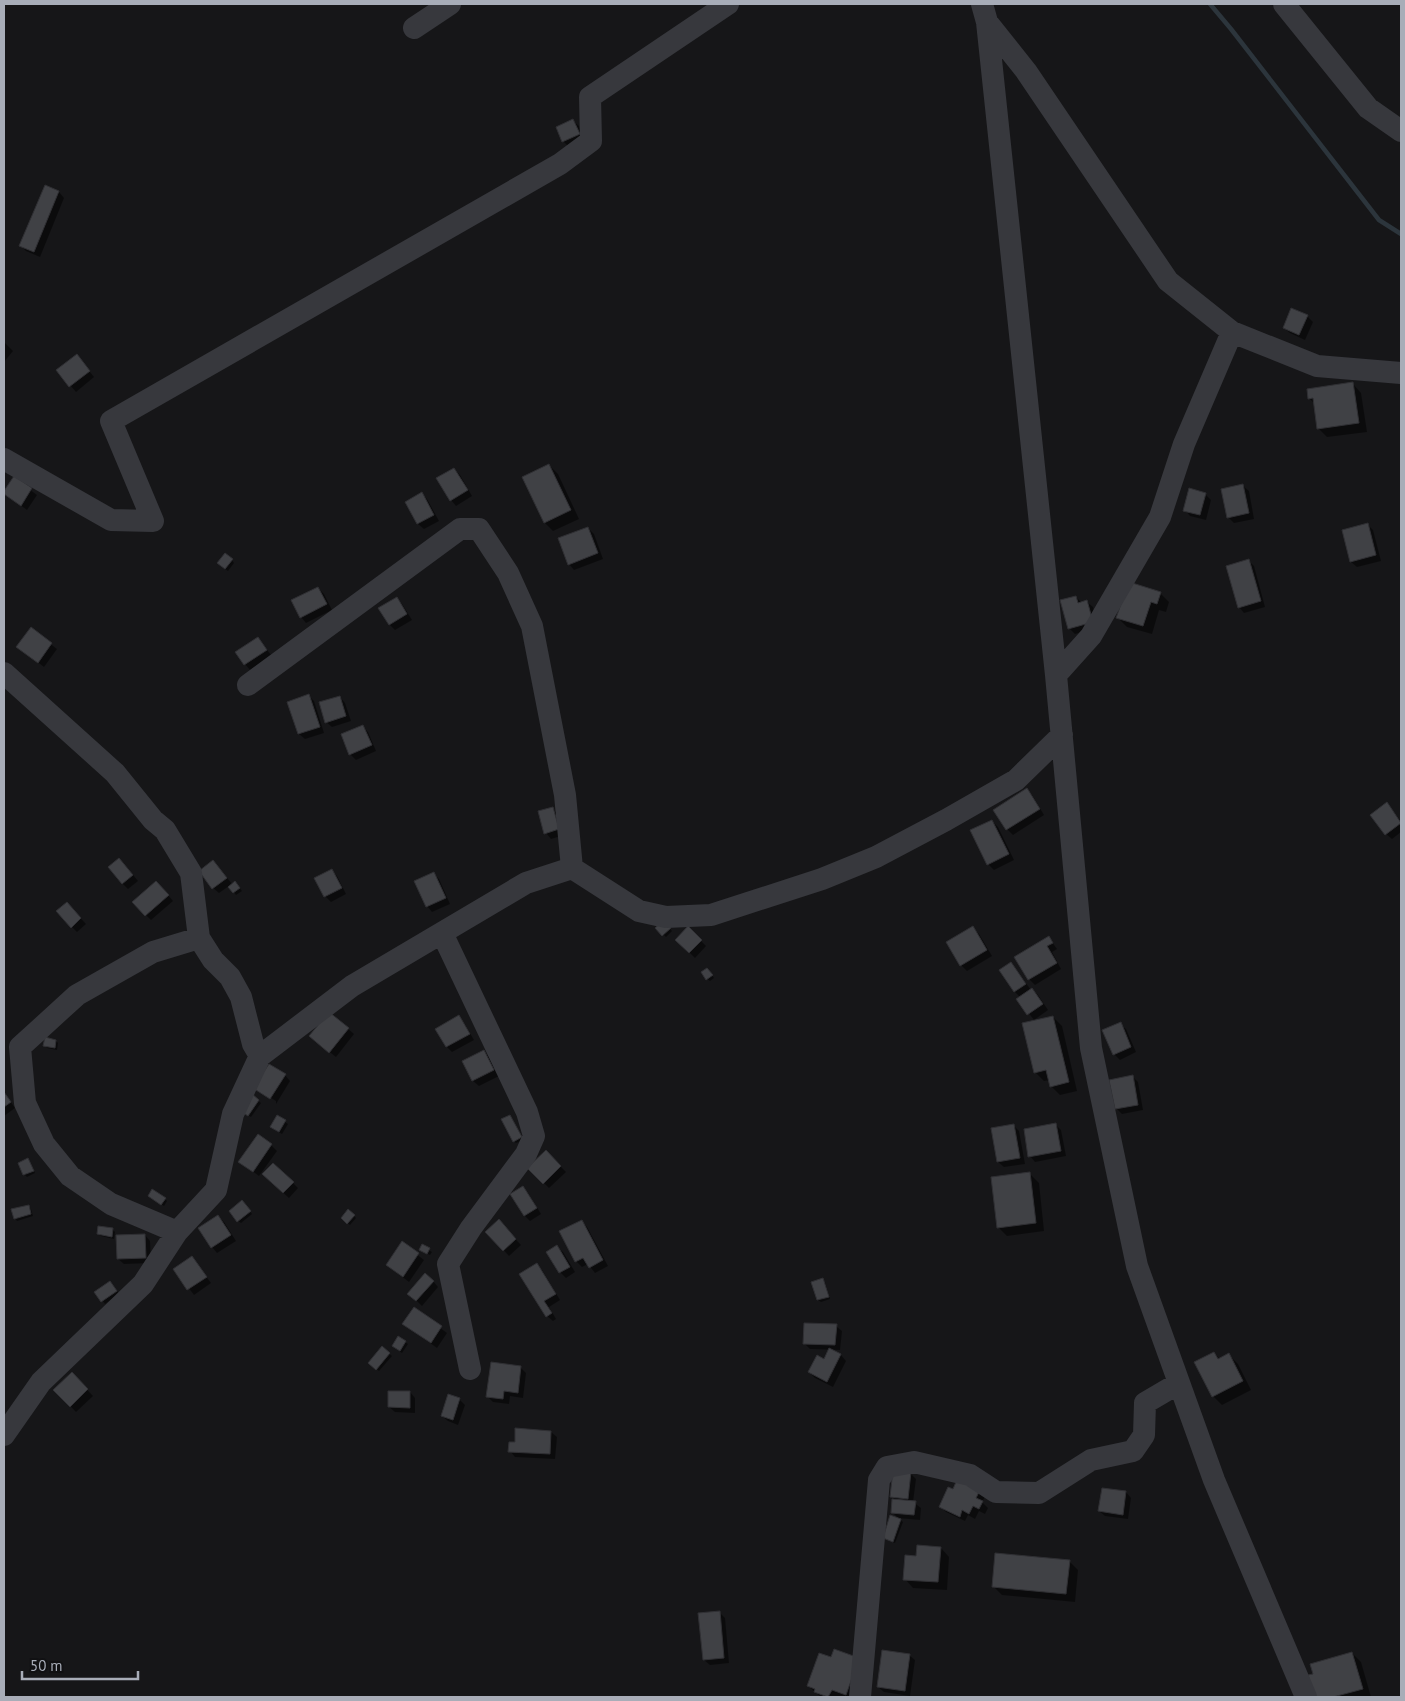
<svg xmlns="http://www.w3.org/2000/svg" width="1405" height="1701" font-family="'PT Sans',sans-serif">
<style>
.shadow{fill:#0007}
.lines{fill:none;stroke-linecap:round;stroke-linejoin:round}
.stream{stroke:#2c353c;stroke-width:4.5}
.building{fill:#404145;stroke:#303034}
.minor{stroke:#37383d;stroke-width:22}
</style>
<rect width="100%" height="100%" fill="#161618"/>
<path class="shadow" d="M573 121 579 126 584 140 569 147 563 141Z
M45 187 59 192 64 198 40 257 26 251 21 246Z
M1307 316 1313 322 1305 340 1290 333 1284 328Z
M4 342 13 351 4 362Z
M82 362 94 377 76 392 58 371Z
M1353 384 1361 393 1367 432 1327 437 1319 429 1315 404 1309 398Z
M549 465 558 474 579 519 553 531 545 523Z
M454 469 460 475 472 496 456 506 451 500Z
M14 478 37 495 27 510 4 493Z
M1243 486 1249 491 1254 519 1234 523 1228 517Z
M422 494 427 499 439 521 424 529 418 524 407 502Z
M1205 494 1211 500 1206 520 1190 516 1185 510Z
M1368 525 1373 530 1381 561 1357 567 1351 562Z
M588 528 594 534 603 559 574 570 569 564Z
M232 560 234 563 228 571 221 566Z
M1249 561 1254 566 1265 607 1244 613 1239 607Z
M318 588 324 594 332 610 306 623 301 617Z
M1160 593 1169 602 1166 612 1159 610 1152 634 1127 627 1118 618Z
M1076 597 1082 603 1087 602 1093 607 1098 627 1075 634 1069 628Z
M397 598 402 604 412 620 395 630 390 625Z
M31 629 57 649 44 667 18 647Z
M258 639 272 656 250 670 245 664Z
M309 696 314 701 324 733 305 739 299 734Z
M340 697 345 703 351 721 332 727 326 722Z
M362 726 368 732 376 751 356 760 350 754Z
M1026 790 1032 795 1044 815 1013 835 1007 829 995 810Z
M1387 804 1401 821V832L1392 839 1386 834Z
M552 808 558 814 564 835 551 839 546 833Z
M992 821 998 827 1014 860 994 870 988 864Z
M213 861 233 885H237L242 891 236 895 229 886 219 893 213 888Z
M125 865 138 881 128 889 122 883Z
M331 870 337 876 346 894 331 902 325 896 316 878Z
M433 873 439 879 450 904 432 912 427 906Z
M162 888 173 901 151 920 146 915Z
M72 909 86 924 77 932 72 927Z
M664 922 672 931 666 937 657 928Z
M688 928 706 946 695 958 677 940Z
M973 928 979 934 992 956 967 971 961 965Z
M1049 938 1057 949 1052 952 1061 969 1035 985 1029 979Z
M1011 963 1031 990 1032 989 1038 995 1048 1010 1034 1020 1018 999 1020 997 1015 992 1001 970Z
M707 969 714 978 710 981 707 979Z
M330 1013 354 1034 336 1057 317 1042Z
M459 1017 464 1023 474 1040 452 1052 447 1047 437 1029Z
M1053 1017 1062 1026 1077 1091 1060 1095 1051 1086 1050 1080 1044 1081 1035 1072Z
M1120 1024 1126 1029 1136 1052 1120 1060 1114 1054Z
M56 1041 58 1043 57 1050 47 1048 45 1045Z
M484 1051 489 1057 499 1076 479 1086 473 1081 463 1061Z
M285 1075 290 1081 276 1104V1101L260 1091V1093L255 1088Z
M1132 1076 1138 1082 1143 1110 1122 1114 1116 1108Z
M4 1092 15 1108 4 1116Z
M251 1095 261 1103 251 1117 243 1112Z
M510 1116 523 1140 516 1143 514 1141Z
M277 1117 288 1124 282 1134 271 1127Z
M1055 1124 1061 1130 1066 1156 1035 1162 1030 1156Z
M1014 1126 1019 1131 1025 1164 1004 1167 998 1162Z
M271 1145 277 1151 259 1176 240 1162Z
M546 1152 566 1172 549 1188 529 1168Z
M28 1160 35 1173 27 1177 24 1174Z
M1030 1174 1039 1183 1044 1231 1007 1236 998 1227Z
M269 1180 293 1183 298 1188 289 1198Z
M522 1188 528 1193 541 1214 530 1221 525 1216Z
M152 1198 165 1199 167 1201 164 1206Z
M244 1204 252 1214 241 1223 238 1221Z
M29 1206 31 1209 33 1216 17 1221 15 1218Z
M218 1216 224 1222 236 1241 217 1253 212 1247Z
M354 1216 356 1218 350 1225 342 1218Z
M581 1221 587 1227 608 1266 595 1273 588 1264 582 1267 576 1261Z
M504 1227 521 1245 509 1256 487 1232Z
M113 1230 115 1232 114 1239 101 1236 98 1234Z
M145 1235 150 1241 151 1263 124 1264 118 1259Z
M402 1243 424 1260 409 1282 387 1265Z
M422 1246 432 1252 430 1255 420 1250Z
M557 1247 563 1252 575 1272 566 1278 560 1272Z
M192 1258 211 1283 194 1295 175 1270Z
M536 1265 542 1270 560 1300 549 1307 556 1319 553 1321 547 1316Z
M823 1280 825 1282 830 1299 821 1302 818 1300 813 1283Z
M433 1281 438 1287 422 1306 415 1299Z
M113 1285 119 1294 105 1304 96 1292Z
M414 1309 447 1333 437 1348 404 1324Z
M836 1326 842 1331 840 1350 810 1349 804 1343Z
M405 1342 408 1344 402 1353 393 1346Z
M382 1348 392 1356 379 1371 370 1363Z
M830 1350 841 1355 846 1361 833 1387 815 1378 809 1372 824 1360Z
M1214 1353 1220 1359 1229 1355 1238 1364 1251 1390 1222 1405 1213 1396 1196 1362Z
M520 1367 526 1373 523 1398 510 1396 509 1404 493 1402 488 1397Z
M72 1374 93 1396 76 1412 55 1390Z
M410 1392 415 1398V1413L395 1412 389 1407Z
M459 1399 465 1405 458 1425 448 1421 442 1416Z
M551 1432 557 1437 555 1459 515 1457 510 1451 516 1443Z
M910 1473 916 1479 913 1502 921 1508 920 1520 898 1518 903 1522 895 1543 884 1538 900 1520 892 1512 894 1499 891 1497Z
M949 1489 987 1493 982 1502 988 1508 985 1514 979 1511 975 1519 968 1515 965 1521 946 1512 941 1507Z
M1126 1492 1131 1498 1128 1519 1105 1516 1099 1511Z
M941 1548 949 1557 947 1590 913 1588 905 1579 917 1557Z
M1069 1561 1078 1570 1075 1602 1002 1595 993 1586Z
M719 1612 725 1618 729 1663 710 1665 704 1660Z
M835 1650 857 1697H821L808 1686 832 1659Z
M1352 1653 1361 1662 1371 1697H1316Z
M909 1655 915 1660 910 1696 884 1692 878 1687Z"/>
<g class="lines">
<path class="stream" d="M1210 4 1231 29 1379 220 1401 234"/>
</g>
<path class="building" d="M573 119 580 134 562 142 556 127Z
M45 185 59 191 34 252 19 246Z
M1291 308 1308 315 1299 335 1283 328Z
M77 354 90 371 69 387 56 370Z
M1353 382 1359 423 1317 429 1313 398 1308 399 1307 389Z
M549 464 571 510 544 523 522 477Z
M454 468 468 490 450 501 436 478Z
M14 476 32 488 21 506 4 494V491Z
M1243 484 1249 513 1227 518 1221 489Z
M1189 488 1206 493 1200 515 1183 511Z
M422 492 434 515 417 524 405 502Z
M1368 523 1376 555 1350 562 1342 530Z
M588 527 598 553 568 565 558 538Z
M225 553 233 559 225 569 217 563Z
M1249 559 1261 601 1238 608 1226 566Z
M1129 582 1161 592 1157 604 1151 602 1143 626 1116 618Z
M318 587 327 604 300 618 291 600Z
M1076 596 1078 603 1087 600 1093 622 1068 629 1060 600Z
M397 597 407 614 389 625 378 608Z
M31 627 52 643 38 663 16 647Z
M258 637 267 650 244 665 235 652Z
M309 694 320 727 298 734 287 702Z
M340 696 346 716 325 723 319 702Z
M363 725 372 745 349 755 341 734Z
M1027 788 1040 809 1006 830 993 810Z
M1387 802 1401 823 1385 835 1370 815Z
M553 807 559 829 544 834 538 811Z
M992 820 1009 854 987 865 970 830Z
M119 858 133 875 122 884 108 867Z
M213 860 227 878 212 889 199 871Z
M332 869 342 888 324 897 314 878Z
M434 872 446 898 426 907 414 881Z
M156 881 169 895 145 916 132 902Z
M235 881 240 888 233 893 228 887Z
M67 902 81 918 71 928 56 911Z
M664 920 671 928 662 936 655 928Z
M688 926 702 940 689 953 675 940Z
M973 926 987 950 960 966 946 942Z
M1049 936 1053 943 1047 946 1057 963 1028 980 1014 957Z
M1011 962 1026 984 1014 992 999 970Z
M707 968 713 975 706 980 701 972Z
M1032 988 1043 1004 1027 1015 1016 999Z
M329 1012 349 1028 329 1053 309 1036Z
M459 1015 470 1034 446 1047 435 1029Z
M1053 1016 1069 1082 1050 1087 1046 1070 1034 1073 1022 1023Z
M1121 1022 1131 1047 1113 1055 1102 1030Z
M45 1037 56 1040 55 1048 43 1046Z
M484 1050 494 1070 472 1081 462 1061Z
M269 1064 286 1074 270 1099 253 1088Z
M1133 1075 1138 1105 1115 1109 1109 1080Z
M4 1092 11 1102 4 1107Z
M251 1093 259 1100 248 1116 239 1110Z
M277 1115 286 1120 279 1132 270 1127Z
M510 1115 522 1137 513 1142 501 1119Z
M1056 1123 1061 1151 1028 1157 1024 1129Z
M1014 1124 1020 1158 997 1162 991 1128Z
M258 1134 272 1144 253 1172 238 1162Z
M546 1150 561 1166 543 1184 527 1168Z
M28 1158 34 1171 23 1175 18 1163Z
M273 1163 294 1182 283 1193 262 1174Z
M1030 1172 1036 1223 997 1228 991 1177Z
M523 1186 537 1208 524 1216 510 1194Z
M152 1189 166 1198 161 1205 148 1196Z
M242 1200 251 1211 237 1222 229 1211Z
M29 1205 31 1214 14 1219 11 1209Z
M348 1209 355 1215 347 1224 341 1218Z
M218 1215 231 1235 211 1248 198 1228Z
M499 1219 516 1239 503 1251 485 1232Z
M582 1220 603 1260 589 1268 583 1258 575 1262 559 1231Z
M98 1226 113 1228 112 1237 97 1234Z
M145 1234 146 1258 117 1259 116 1235Z
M402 1241 419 1253 403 1277 386 1265Z
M422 1244 430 1248 427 1254 419 1250Z
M557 1245 570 1267 559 1273 546 1252Z
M192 1256 207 1277 187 1290 173 1269Z
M537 1263 556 1294 544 1301 552 1313 546 1317 519 1274Z
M425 1273 434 1281 416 1301 407 1294Z
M823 1278 829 1297 817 1300 811 1282Z
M110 1281 117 1291 101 1302 94 1292Z
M414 1307 442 1326 431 1343 402 1324Z
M804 1323 837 1324 835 1345 803 1344Z
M398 1336 406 1341 400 1351 392 1346Z
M382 1346 390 1353 376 1370 368 1363Z
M829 1348 841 1354 827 1382 808 1372 817 1355 824 1359Z
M1214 1352 1218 1359 1229 1353 1243 1381 1212 1397 1194 1362Z
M491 1362 521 1366 518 1393 504 1391 503 1399 486 1397Z
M72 1372 88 1389 70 1407 53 1390Z
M388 1391H410V1408L388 1407Z
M448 1394 460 1398 453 1420 441 1416Z
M515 1428 551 1431 550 1454 508 1452 509 1442H515Z
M893 1470 911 1472 908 1499 890 1497Z
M959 1475 982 1486 976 1498 983 1501 979 1509 973 1506 969 1514 962 1510 960 1517 939 1507 948 1487 953 1489Z
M1102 1488 1126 1491 1123 1515 1098 1511Z
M892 1499 916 1501 914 1515 891 1513Z
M890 1515 901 1519 893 1542 883 1538Z
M917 1545 941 1547 938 1582 903 1580 905 1555 916 1556Z
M995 1553 1070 1560 1066 1594 992 1587Z
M720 1611 724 1658 703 1660 698 1613Z
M834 1649 859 1658 846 1695 832 1690 828 1697 814 1692 815 1689 807 1686 819 1653 831 1657Z
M882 1650 910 1654 905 1691 877 1687Z
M1352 1652 1363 1689 1333 1697H1314L1308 1675 1313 1674 1310 1664Z"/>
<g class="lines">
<path class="minor" d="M982 4 987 22 1056 675 1091 1048 1137 1266 1214 1480 1306 1697
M1284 4 1368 108 1401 131
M987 22 1026 71 1168 281 1232 332 1317 366 1401 373
M414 28 450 4
M4 459 111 520 153 521 111 421 560 164 591 141 590 97 728 4
M4 673 115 773 153 820 165 830 191 873 199 938 213 960 230 977 241 997 253 1044 260 1056
M1056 675 1091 636 1160 517 1184 444 1232 332
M248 685 460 529H479L508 573 532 626 565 795 572 868
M572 868 639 911 666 917 711 915 822 879 876 857 946 820 1016 780 1062 735
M442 933 527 1112 534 1136 526 1154 471 1228 448 1264 470 1369
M177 1232 111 1204 70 1176 44 1144 25 1103 20 1047 77 995 153 952 199 938
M4 1435 41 1382 143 1284 177 1232 216 1190 233 1114 260 1056 352 986 526 883 572 868
M860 1697 879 1480 887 1467 914 1462 970 1475 996 1492 1039 1493 1091 1460 1133 1451 1144 1435 1145 1403 1179 1383"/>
</g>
<rect width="1405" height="1701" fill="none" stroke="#a8adb8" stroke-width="10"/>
<path d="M22 1671v8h116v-8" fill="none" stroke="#a8adb8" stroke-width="2.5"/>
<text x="30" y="1671" font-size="15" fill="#a8adb8" stroke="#111113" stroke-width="4" paint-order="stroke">50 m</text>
</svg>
